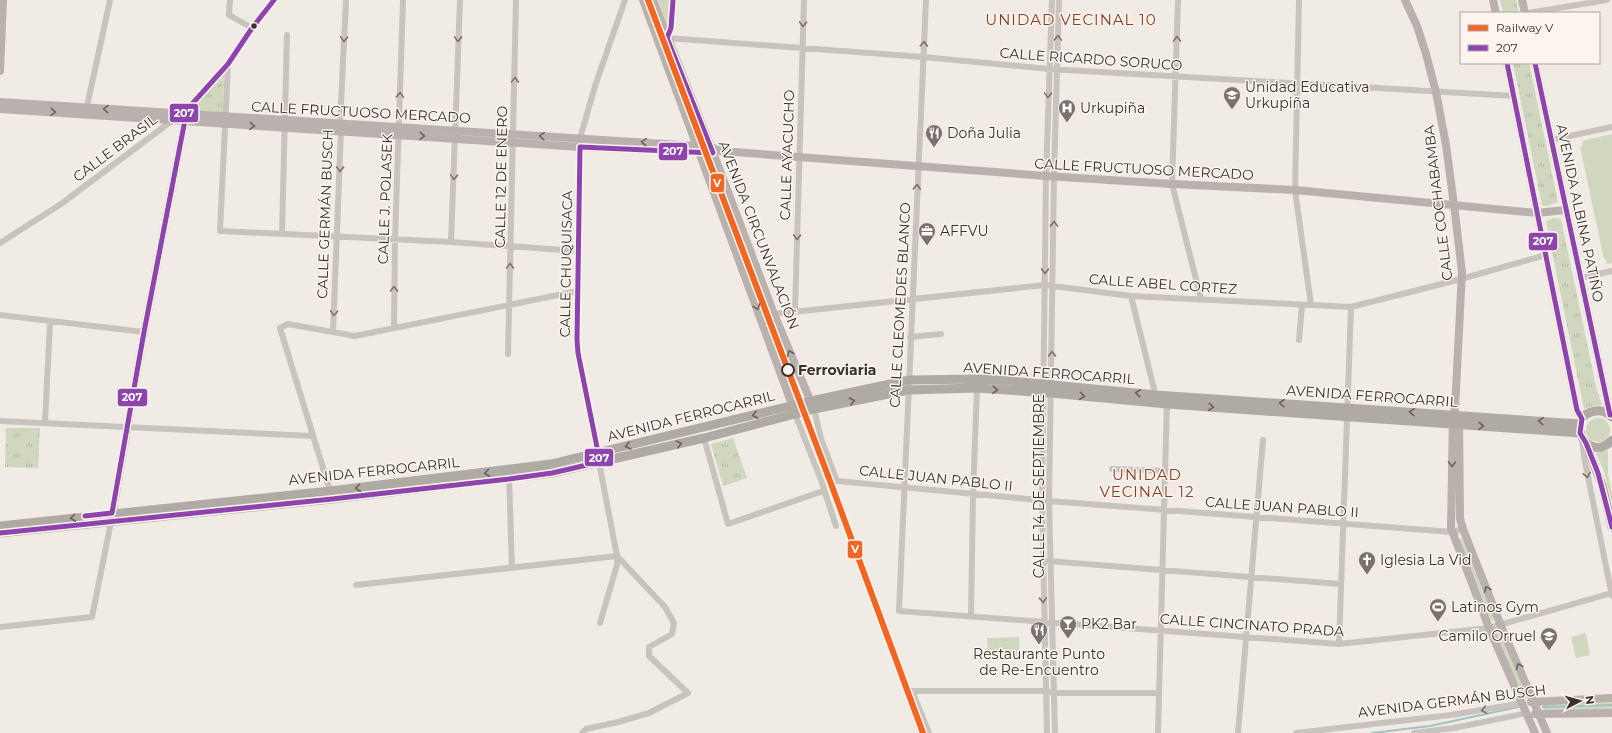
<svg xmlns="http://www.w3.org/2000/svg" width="1612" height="733" font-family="Montserrat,sans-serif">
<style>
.grass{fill:#d1d6bf}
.park{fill:url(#park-tufts)}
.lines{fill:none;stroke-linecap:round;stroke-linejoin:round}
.stream{stroke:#a1c2c1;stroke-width:2}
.minor{stroke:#c9c3be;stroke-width:6}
.major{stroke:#b8b1ad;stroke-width:8}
.highway{stroke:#afaaa4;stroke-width:9}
.bus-1-casing{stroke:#fbf5ee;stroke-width:8}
.bus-1{stroke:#8e44ad;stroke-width:5}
.rail-1-casing{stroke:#fbf5ee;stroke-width:9}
.rail-1{stroke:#f26522;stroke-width:6}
.oneway{stroke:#7b726d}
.oneway2{stroke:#6d645f}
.oneway3{stroke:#69615b}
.bus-dot{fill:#3b302b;stroke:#fbf5ee;stroke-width:1.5}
.stop-dot{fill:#fbf5ee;stroke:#3b302b;stroke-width:2}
.labels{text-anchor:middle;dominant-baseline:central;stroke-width:3;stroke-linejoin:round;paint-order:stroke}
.street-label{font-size:14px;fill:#3b302b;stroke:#fbf5ee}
.poi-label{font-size:14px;fill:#3b302b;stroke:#fbf5ee;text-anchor:start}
.stop-label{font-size:14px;font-weight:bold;fill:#3b302b;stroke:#fbf5ee;text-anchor:start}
.neighbourhood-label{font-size:15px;letter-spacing:1px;fill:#8c3b22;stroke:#fbf5ee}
.line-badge{stroke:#fbf5ee;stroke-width:1.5}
.badge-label{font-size:11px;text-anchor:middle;font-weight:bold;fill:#fff}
</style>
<defs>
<pattern id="park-tufts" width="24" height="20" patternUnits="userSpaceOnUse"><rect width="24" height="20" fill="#d1d6bf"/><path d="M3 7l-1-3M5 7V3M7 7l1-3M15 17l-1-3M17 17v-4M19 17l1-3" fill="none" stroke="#b4b8a4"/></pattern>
</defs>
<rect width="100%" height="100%" fill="#f0ebe5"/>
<path class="grass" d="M658 0H672L669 25 667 24Z
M1612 134V263L1607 264 1606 260 1604 259 1580 147 1583 145 1582 141Z
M1586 430a12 12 0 1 1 24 0a12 12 0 1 1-24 0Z
M1608 450V474L1612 494V503L1604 471 1596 453Z
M1461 538H1462L1494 620 1493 621 1490 619 1459 540Z
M1497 631 1500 632 1528 696 1526 699 1524 698 1495 634Z
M1586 633 1590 655 1576 658 1571 637Z
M1019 637 1020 656 988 657 987 638Z
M1612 702V710L1544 711 1542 705Z"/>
<path class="park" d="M1500 0H1516L1519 13H1503Z
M1513 63H1529L1558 202 1547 206 1542 205Z
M220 74 224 75 223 112 221 113 193 111V108Z
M1553 218 1561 219 1597 391 1602 405 1593 406 1584 409 1546 222 1548 220Z
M6 428H40L38 468 5 467Z
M733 438 747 478 723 486 711 444Z"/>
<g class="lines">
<path class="stream" d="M1543 707 1612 705
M1372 733 1430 726 1518 707"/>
<path class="minor" d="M230 0 229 15 252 28
M673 0 671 28 667 38 923 57 1049 69 1514 96
M926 0 899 611 1339 644 1489 628 1612 593
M1178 0 1172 184 1201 299
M1299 0 1295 190 1311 305
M1528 13 1607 0
M228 64 220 231 451 242 578 251
M86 111 110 0
M181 116 228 64 252 28 274 0
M1551 140 1612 127
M282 234 287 35
M451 242 460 0
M0 243 61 204 173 120
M1581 278 1612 271
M1131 296 1156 397
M795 312 804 0
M774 314 1045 285 1131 296 1351 307 1461 279 1546 255
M0 315 144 332
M394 328 395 240 403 0
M333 332 341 130 340 124 346 0
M910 337 941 334
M1299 340 1302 305
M508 354 516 0
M814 409 821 439 837 481 1049 501 1452 532 1463 529
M795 414 821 480 836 526
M0 421 312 436
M45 422 50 322
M704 438 728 524 823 491
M1582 440 1585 462 1612 596
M1112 469 1165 471
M509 475 512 568
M331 494 280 328 288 324 355 336 578 291
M1048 561 1340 584
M356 585 617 556
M971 617 973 495 977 388
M600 623 617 565V556L578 353 577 340 580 147V138L596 83 625 0
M0 627 92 617 111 522
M1339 644 1351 307
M582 733 586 729 618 722 649 713 688 693 649 656V647L672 634 674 623 665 607 617 556
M929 733 912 691H1045L1053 693H1158
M1047 733 1042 500 1046 176 1052 0
M1055 733 1049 501 1054 176 1059 0
M1158 733 1167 401
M1238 733 1263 440
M1296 733 1451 715 1523 703
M1414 733 1454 728 1527 713"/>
<path class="major" d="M643 0 794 410
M653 0 711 147 774 314 813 407
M1405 0 1417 26 1426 54 1436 92 1446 145 1454 205 1462 272 1455 409 1453 415 1451 528 1489 628 1535 733
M1493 0 1496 13
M1522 0 1525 13
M1507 63 1577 410 1582 419
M1535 63 1610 415
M0 71 3 0
M0 102 697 146 711 147 721 151 1046 176 1172 184 1295 190 1537 213 1565 210
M0 109 580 147 700 152
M1459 419 1460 519 1463 529 1501 626 1547 733
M111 521 144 332 185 120 183 115
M1531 702 1612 698
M1535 714 1612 713"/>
<path class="highway" d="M1612 417C1607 412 1602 410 1595 411 1563 416 1587 466 1612 440
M1586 443 1602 485 1612 527
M0 526 330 491 551 464 811 401 909 380 979 379 1011 381 1156 395 1580 424
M0 533 332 499 552 473 704 438 814 409 908 390 977 388 1051 393 1167 404 1580 433"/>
<g class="bus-1-casing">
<path id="bus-1" d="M1507 63 1577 410 1582 419
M1535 63 1610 415
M1582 419 1580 433 1586 443 1598 473 1612 527
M85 516 112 513 144 332 185 120 183 114 228 64 252 28 274 0
M0 533 332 499 509 479 552 473 600 462 578 353 577 340 580 147 713 153 667 38 671 28 673 0"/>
</g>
<use href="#bus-1" class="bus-1"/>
<g class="rail-1-casing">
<path id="rail-1" d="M648 0 830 481 923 733"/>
</g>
<use href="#rail-1" class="rail-1"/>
</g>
<defs><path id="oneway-chevron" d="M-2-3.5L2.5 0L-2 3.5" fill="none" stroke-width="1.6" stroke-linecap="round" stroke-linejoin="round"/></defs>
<g class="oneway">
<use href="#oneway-chevron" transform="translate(803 24) rotate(92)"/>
<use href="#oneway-chevron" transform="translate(1058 38) rotate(-88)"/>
<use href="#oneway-chevron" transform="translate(344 39) rotate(92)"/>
<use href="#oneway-chevron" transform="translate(458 39) rotate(92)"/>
<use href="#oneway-chevron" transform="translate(1177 39) rotate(-89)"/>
<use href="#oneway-chevron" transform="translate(924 44) rotate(-87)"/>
<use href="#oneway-chevron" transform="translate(515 80) rotate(-89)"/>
<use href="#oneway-chevron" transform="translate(400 95) rotate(-88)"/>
<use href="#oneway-chevron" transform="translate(1048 95) rotate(92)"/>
<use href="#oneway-chevron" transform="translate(340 169) rotate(92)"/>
<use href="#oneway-chevron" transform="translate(454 177) rotate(92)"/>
<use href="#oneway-chevron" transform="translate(917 187) rotate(-87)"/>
<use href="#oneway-chevron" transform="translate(1054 224) rotate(-90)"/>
<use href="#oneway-chevron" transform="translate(797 237) rotate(92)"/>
<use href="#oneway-chevron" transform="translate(510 266) rotate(-89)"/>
<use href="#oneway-chevron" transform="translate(1045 271) rotate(91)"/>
<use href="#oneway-chevron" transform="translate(394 289) rotate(-89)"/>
<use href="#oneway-chevron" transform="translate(334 313) rotate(93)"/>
<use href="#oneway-chevron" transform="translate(1052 354) rotate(-89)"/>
<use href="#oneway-chevron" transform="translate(1587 475) rotate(78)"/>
<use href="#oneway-chevron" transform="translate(1043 600) rotate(88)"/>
<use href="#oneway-chevron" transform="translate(1484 710) rotate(170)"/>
</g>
<g class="oneway2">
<use href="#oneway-chevron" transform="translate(106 109) rotate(-176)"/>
<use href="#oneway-chevron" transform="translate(53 112) rotate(4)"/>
<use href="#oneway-chevron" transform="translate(252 126) rotate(3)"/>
<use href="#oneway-chevron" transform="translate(422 136) rotate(4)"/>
<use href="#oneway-chevron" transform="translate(542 136) rotate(-176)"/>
<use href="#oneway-chevron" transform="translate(644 142) rotate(-176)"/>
<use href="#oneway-chevron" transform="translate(757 307) rotate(70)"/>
<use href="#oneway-chevron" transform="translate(790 353) rotate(-113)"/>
<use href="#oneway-chevron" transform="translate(1452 464) rotate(91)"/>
<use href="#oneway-chevron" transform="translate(1487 589) rotate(-112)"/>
<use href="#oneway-chevron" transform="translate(1519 666) rotate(-113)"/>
</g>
<g class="oneway3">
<use href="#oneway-chevron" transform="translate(995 390) rotate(4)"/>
<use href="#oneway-chevron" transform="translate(1138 393) rotate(-174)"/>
<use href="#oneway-chevron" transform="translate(1082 396) rotate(5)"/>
<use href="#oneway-chevron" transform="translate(852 401) rotate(-12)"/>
<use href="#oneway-chevron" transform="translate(1282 403) rotate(-176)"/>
<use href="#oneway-chevron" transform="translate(1211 407) rotate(4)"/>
<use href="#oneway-chevron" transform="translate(1412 412) rotate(-176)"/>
<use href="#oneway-chevron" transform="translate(755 415) rotate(166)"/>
<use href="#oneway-chevron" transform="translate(1541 421) rotate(-176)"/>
<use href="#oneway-chevron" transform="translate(1481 426) rotate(4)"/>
<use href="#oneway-chevron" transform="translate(679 444) rotate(-13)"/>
<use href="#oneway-chevron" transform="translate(628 446) rotate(166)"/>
<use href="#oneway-chevron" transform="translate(487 473) rotate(173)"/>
<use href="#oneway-chevron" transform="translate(358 488) rotate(173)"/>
<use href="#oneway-chevron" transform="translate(73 518) rotate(174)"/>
</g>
<defs>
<g id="school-pin" transform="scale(0.9)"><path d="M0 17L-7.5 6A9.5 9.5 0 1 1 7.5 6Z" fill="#7a716c" stroke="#fbf5ee"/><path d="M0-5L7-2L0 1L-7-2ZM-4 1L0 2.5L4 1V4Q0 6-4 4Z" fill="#fff"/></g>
<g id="hospital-pin" transform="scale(0.9)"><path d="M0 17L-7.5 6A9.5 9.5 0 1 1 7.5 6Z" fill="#7a716c" stroke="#fbf5ee"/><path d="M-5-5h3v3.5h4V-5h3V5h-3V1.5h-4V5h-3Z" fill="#fff"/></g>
<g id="restaurant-pin" transform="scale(0.9)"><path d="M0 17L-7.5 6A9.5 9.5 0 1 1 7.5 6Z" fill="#7a716c" stroke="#fbf5ee"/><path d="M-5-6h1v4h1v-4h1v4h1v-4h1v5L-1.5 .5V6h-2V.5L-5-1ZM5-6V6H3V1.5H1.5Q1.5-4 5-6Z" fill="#fff"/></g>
<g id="office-pin" transform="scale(0.9)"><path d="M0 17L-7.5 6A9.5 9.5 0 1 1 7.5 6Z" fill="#7a716c" stroke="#fbf5ee"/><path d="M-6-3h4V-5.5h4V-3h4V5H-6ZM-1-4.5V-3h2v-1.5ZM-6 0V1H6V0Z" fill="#fff"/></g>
<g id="church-pin" transform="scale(0.9)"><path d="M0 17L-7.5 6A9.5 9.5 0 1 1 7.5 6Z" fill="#7a716c" stroke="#fbf5ee"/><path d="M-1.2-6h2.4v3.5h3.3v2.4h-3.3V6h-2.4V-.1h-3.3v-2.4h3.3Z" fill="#fff"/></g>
<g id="stadium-pin" transform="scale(0.9)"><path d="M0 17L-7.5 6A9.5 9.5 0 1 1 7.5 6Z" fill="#7a716c" stroke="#fbf5ee"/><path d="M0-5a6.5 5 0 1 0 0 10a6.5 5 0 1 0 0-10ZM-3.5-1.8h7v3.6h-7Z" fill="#fff"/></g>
<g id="bar-pin" transform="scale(0.9)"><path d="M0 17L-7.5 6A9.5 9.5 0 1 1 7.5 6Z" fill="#7a716c" stroke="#fbf5ee"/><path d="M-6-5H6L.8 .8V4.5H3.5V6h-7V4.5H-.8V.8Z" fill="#fff"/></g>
</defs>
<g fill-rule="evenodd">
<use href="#school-pin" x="1232" y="95"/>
<use href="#hospital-pin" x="1067" y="108"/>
<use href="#restaurant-pin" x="934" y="133"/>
<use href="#office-pin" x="927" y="231"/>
<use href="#church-pin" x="1367" y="560"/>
<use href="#stadium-pin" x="1438" y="607"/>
<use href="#bar-pin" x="1068" y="624"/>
<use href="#restaurant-pin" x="1039" y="630"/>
<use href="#school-pin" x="1549" y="636"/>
</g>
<circle class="bus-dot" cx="254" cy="26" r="3.5"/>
<circle class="stop-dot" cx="788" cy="370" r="6"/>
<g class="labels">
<g class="street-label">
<text transform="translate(1091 59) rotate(4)">CALLE RICARDO SORUCO</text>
<text transform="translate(361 112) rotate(3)">CALLE FRUCTUOSO MERCADO</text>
<text transform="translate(115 148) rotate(-37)">CALLE BRASIL</text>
<text transform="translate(787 155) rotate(-88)">CALLE AYACUCHO</text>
<text transform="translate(1144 169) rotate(3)">CALLE FRUCTUOSO MERCADO</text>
<text transform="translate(501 177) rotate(-89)">CALLE 12 DE ENERO</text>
<text transform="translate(385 199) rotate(-88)">CALLE J. POLASEK</text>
<text transform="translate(1438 203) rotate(-97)">CALLE COCHABAMBA</text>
<text transform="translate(1580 213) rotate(78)">AVENIDA ALBINA PATIÑO</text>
<text transform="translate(325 214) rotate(-88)">CALLE GERMÁN BUSCH</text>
<text transform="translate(759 235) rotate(69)">AVENIDA CIRCUNVALACIÓN</text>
<text transform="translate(566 264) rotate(-89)">CALLE CHUQUISACA</text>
<text transform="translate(1163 284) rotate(4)">CALLE ABEL CORTEZ</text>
<text transform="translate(900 305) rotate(-87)">CALLE CLEOMEDES BLANCO</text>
<text transform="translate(1049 373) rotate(4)">AVENIDA FERROCARRIL</text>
<text transform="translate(1372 396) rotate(4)">AVENIDA FERROCARRIL</text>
<text transform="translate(691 416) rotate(-14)">AVENIDA FERROCARRIL</text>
<text transform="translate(374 471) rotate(-6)">AVENIDA FERROCARRIL</text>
<text transform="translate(936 478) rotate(6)">CALLE JUAN PABLO II</text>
<text transform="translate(1039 486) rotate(-90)">CALLE 14 DE SEPTIEMBRE</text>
<text transform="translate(1282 507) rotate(4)">CALLE JUAN PABLO II</text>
<text transform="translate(1252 625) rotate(4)">CALLE CINCINATO PRADA</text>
<text transform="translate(1452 701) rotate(-7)">AVENIDA GERMÁN BUSCH</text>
</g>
<g class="poi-label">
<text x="1245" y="87">Unidad Educativa<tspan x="1245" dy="16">Urkupiña</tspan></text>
<text x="1080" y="108">Urkupiña</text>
<text x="947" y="133">Doña Julia</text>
<text x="940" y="231">AFFVU</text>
<text x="1380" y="560">Iglesia La Vid</text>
<text x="1451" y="607">Latinos Gym</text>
<text x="1081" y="624">PK2 Bar</text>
<text x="1536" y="636" text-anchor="end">Camilo Orruel</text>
<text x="1039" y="654" text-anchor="middle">Restaurante Punto<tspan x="1039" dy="16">de Re-Encuentro</tspan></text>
</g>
<g class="stop-label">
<text x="798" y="370">Ferroviaria</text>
</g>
<g class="neighbourhood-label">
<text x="1071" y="19">UNIDAD VECINAL 10</text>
<text x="1147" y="474">UNIDAD<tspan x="1147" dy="17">VECINAL 12</tspan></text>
</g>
</g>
<g class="line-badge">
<rect x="169" y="103" width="30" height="20" rx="4" fill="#8e44ad"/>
<rect x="658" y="142" width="30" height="19" rx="4" fill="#8e44ad"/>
<rect x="710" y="173" width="15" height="20" rx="4" fill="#f26522"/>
<rect x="1528" y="232" width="30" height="19" rx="4" fill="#8e44ad"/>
<rect x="117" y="388" width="31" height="19" rx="4" fill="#8e44ad"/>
<rect x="584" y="448" width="30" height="19" rx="4" fill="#8e44ad"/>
<rect x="847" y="540" width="16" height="19" rx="4" fill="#f26522"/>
</g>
<g class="badge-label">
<text x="184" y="117">207</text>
<text x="673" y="155">207</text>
<text x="717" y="187">V</text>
<text x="1543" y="245">207</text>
<text x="132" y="401">207</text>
<text x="599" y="462">207</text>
<text x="855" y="553">V</text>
</g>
<rect x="1460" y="12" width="140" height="52" fill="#fbf5ee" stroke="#aea6a0"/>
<rect x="1468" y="25" width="20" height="6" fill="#f26522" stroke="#aea6a0"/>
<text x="1496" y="32" font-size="12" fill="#3b302b">Railway V</text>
<rect x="1468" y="45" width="20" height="6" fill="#8e44ad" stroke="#aea6a0"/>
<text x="1496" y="52" font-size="12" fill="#3b302b">207</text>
<g transform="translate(1580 701) rotate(84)" stroke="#fbf5ee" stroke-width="3" paint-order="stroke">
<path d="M0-3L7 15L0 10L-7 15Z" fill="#3b302b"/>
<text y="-6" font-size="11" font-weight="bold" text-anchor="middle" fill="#3b302b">N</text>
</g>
</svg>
